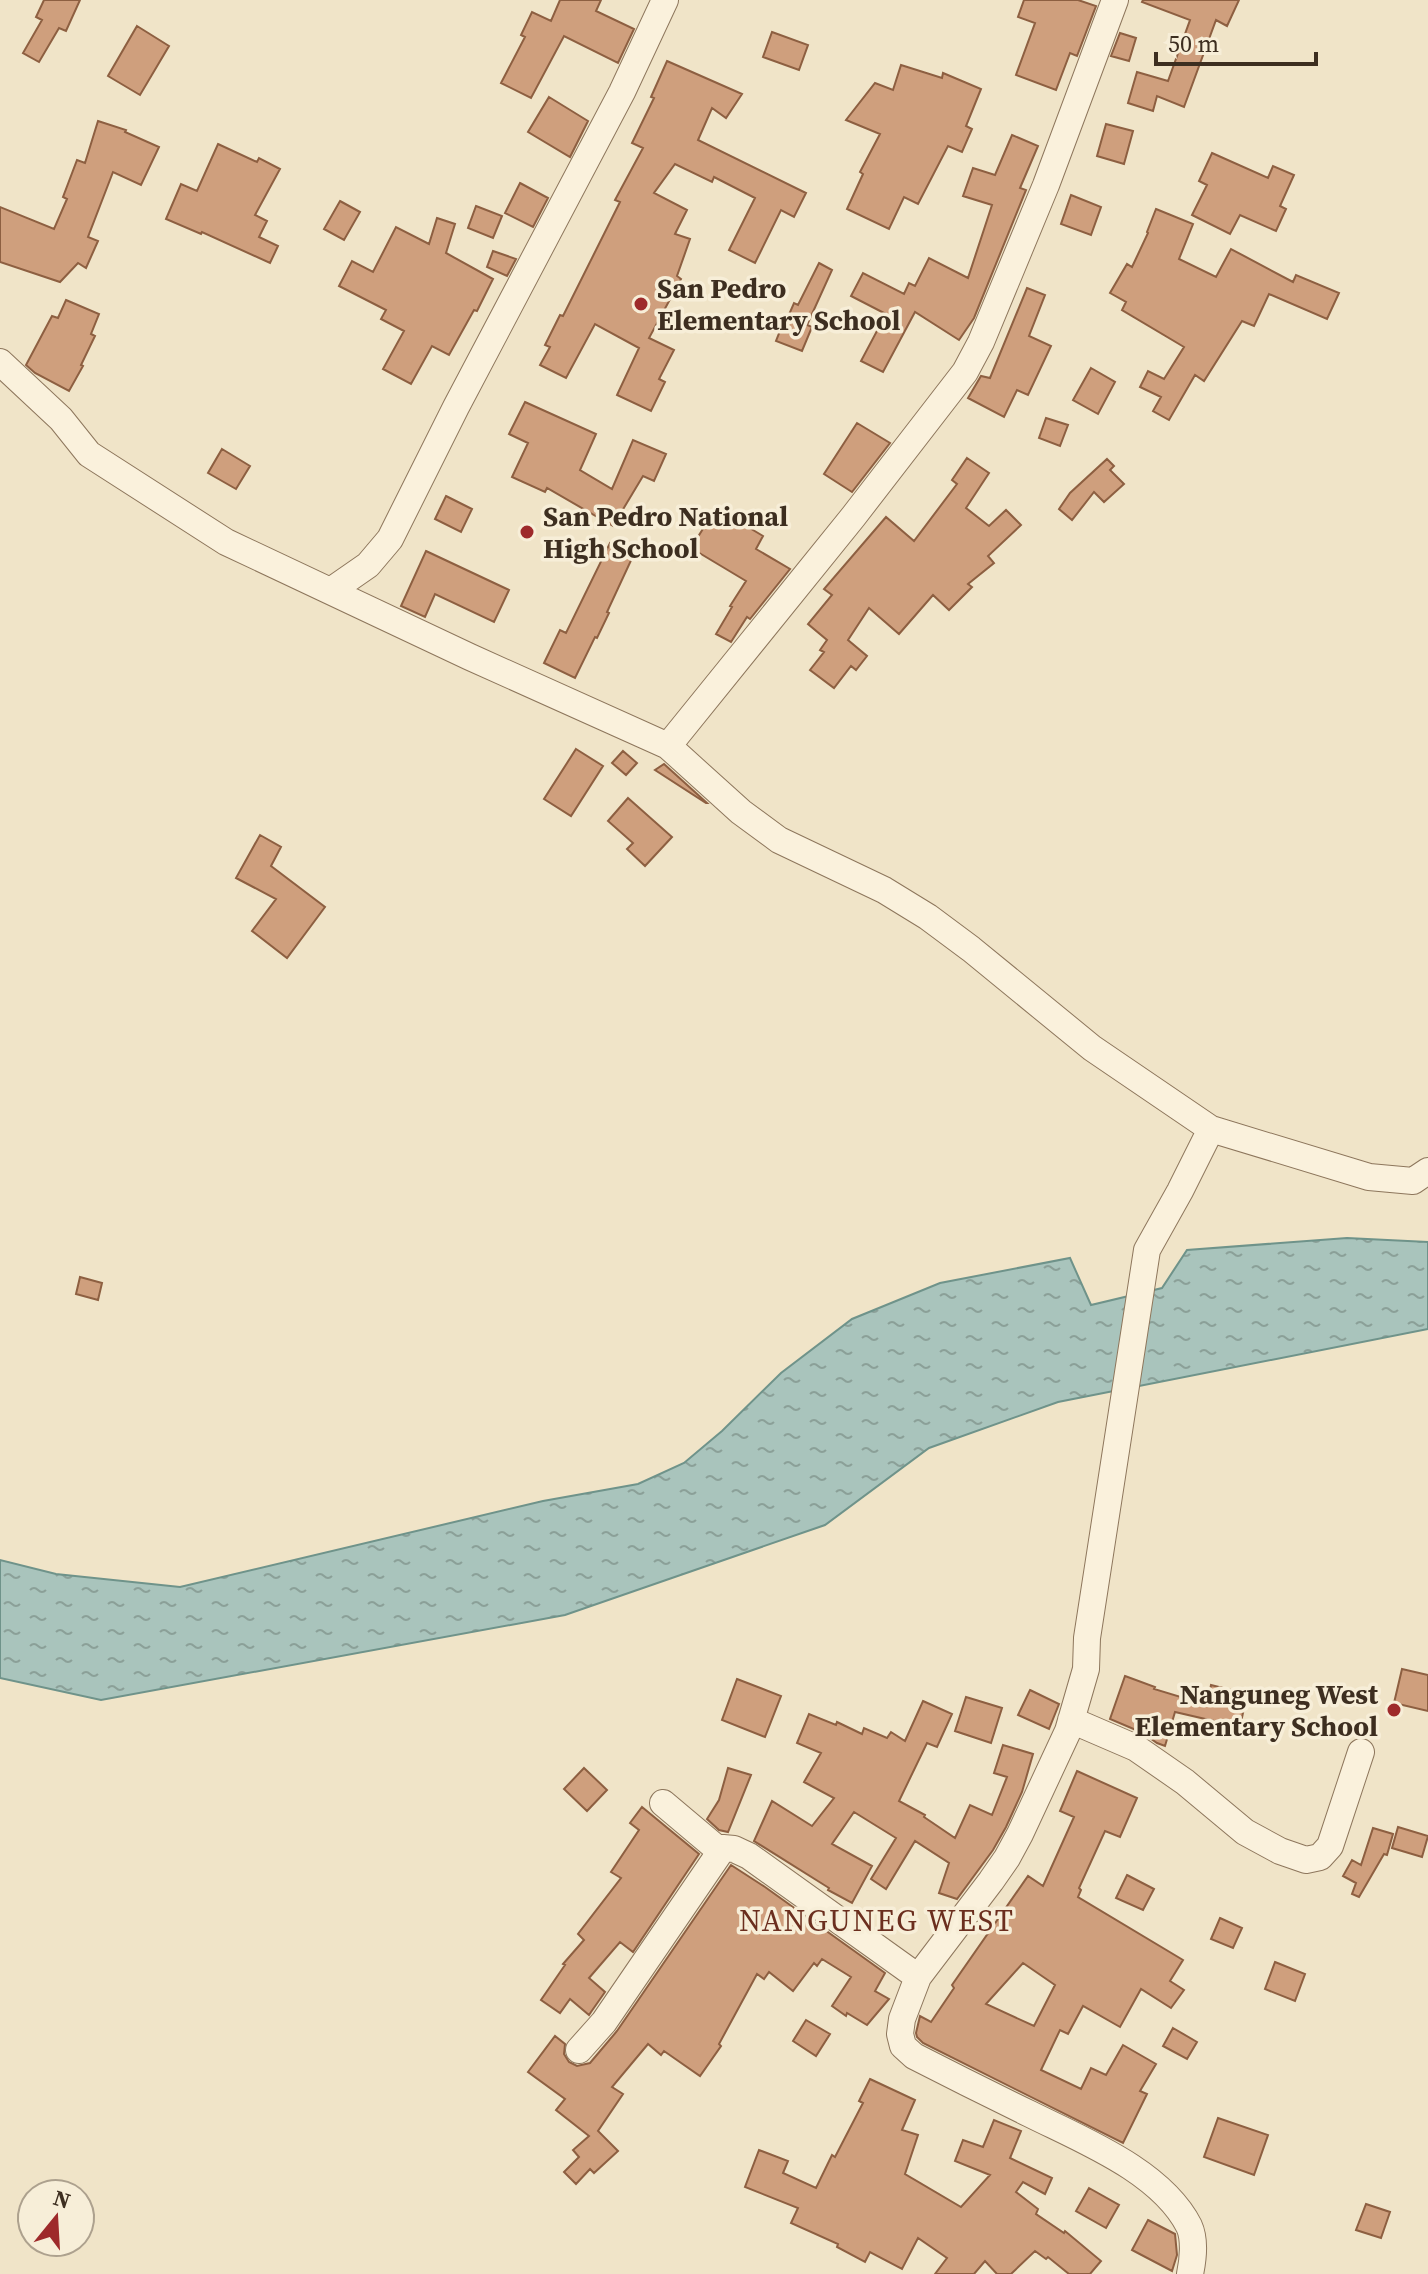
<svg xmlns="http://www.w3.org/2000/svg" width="1428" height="2274" font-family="'Source Serif 4',serif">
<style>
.water{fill:url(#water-ripples);stroke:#6f938a;stroke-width:2}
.building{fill:#cf9f7d;stroke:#8d5f41;stroke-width:2;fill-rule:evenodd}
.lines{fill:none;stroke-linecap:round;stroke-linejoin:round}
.minor-casing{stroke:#8d765c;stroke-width:28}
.minor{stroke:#faf1dc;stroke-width:26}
.poi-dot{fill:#9e2a2b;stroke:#f7eed8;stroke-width:3}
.labels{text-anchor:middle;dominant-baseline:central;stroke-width:7;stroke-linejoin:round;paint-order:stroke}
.poi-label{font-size:28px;font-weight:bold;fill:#3d2e20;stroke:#f7eed8;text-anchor:start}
.neighbourhood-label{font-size:30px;letter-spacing:2px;fill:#6b2e1e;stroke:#f7eed8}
</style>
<defs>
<pattern id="water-ripples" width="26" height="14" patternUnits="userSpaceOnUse" patternTransform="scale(2)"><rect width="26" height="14" fill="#a9c4bc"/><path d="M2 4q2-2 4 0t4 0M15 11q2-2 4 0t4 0" fill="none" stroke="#8ba098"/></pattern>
</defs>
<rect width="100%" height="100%" fill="#f0e4c8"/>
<path class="water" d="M1347 1238 1428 1242V1329L1058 1402 929 1448 825 1525 565 1615 101 1700 0 1678V1560L56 1574 180 1587 543 1501 638 1484 684 1463 722 1431 781 1373 852 1319 940 1283 1070 1258 1091 1305 1162 1288 1187 1250Z"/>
<path class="building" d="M44 0H80L66 31 59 28 39 62 23 53 42 20 36 17Z
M560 0H601L596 11 634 29 618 63 564 36 531 98 501 83 525 37 521 35 532 12 551 21Z
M1024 0H1078L1096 6 1077 56 1070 53 1056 90 1016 75 1035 23 1018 17Z
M1143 0H1239L1227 26 1216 20 1184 107 1157 96 1153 111 1128 103 1137 72 1168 81 1190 20 1142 2Z
M137 26 169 46 140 95 108 76Z
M772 32 808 45 799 70 763 57Z
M1120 33 1136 38 1129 61 1111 56Z
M667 61 742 94 726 118 712 108 698 140 806 193 794 217 781 210 755 263 729 250 755 198 714 177 712 182 675 164 654 193 687 210 675 234 690 239 677 276 681 279 649 338 674 350 659 379 665 382 651 411 617 395 639 348 595 324 566 378 540 365 550 347 545 345 560 315 563 316 620 202 615 200 643 148 632 143 654 98 651 97Z
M901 65 942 78 943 73 981 89 966 126 972 129 962 152 948 146 918 204 904 197 889 229 847 209 863 174 860 172 880 134 846 120 875 83 893 90Z
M549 97 588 121 570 157 528 132Z
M98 121 126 130 125 132 159 147 141 185 113 172 88 237 98 241 86 268 78 263 60 282 0 262V207L54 229 67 199 63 197 77 160 85 163Z
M1106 124 1133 131 1124 164 1097 156Z
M1012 135 1038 146 1020 188 1026 190 974 318 959 340 915 312 883 372 861 361 886 314 851 296 863 273 904 294 909 283 915 286 929 258 968 278 992 205 963 196 973 168 995 175Z
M218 144 257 162 259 158 280 169 255 215 267 221 259 237 278 246 270 263 202 232 201 234 166 219 181 184 197 191Z
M1212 153 1268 178 1273 166 1294 175 1280 206 1286 209 1276 231 1240 215 1230 234 1192 215 1207 185 1199 181Z
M520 183 548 198 533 227 505 213Z
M1071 195 1101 207 1091 235 1061 224Z
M340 201 360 212 344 240 324 229Z
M476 206 502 216 493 238 468 228Z
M1156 209 1193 224 1179 259 1216 277 1231 249 1293 282 1296 275 1339 293 1327 319 1269 294 1254 326 1242 321 1204 381 1195 375 1169 420 1153 411 1161 397 1140 387 1148 371 1164 379 1184 347 1122 310 1126 302 1110 293 1127 264 1132 267 1148 233 1147 232Z
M437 218 455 224 446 253 493 279 477 311 474 310 449 355 432 346 411 384 383 369 404 331 381 319 386 310 339 286 352 261 373 272 396 227 429 244Z
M493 251 516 259 507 276 487 267Z
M819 263 832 270 807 325 812 327 802 351 776 341 786 316 788 317 794 303 798 305Z
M1027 288 1045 295 1029 336 1051 346 1028 395 1017 390 1004 417 968 398 981 376 990 378Z
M66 300 99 314 91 334 95 336 81 365 83 366 69 391 35 373 26 365 52 316 58 318Z
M1091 368 1115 382 1098 414 1073 400Z
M525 402 596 434 580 470 612 489 633 440 666 454 654 481 643 476 613 526 547 488 545 492 512 477 528 443 509 434Z
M1046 418 1068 425 1060 446 1039 438Z
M857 423 890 443 852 492 824 474Z
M222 449 250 466 236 489 208 473Z
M967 458 989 473 966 508 989 526 1006 510 1021 525 988 556 994 563 968 584 972 587 949 610 933 595 899 634 869 608 848 640 867 656 856 670 851 666 834 688 810 670 824 652 820 650 827 640 808 624 832 595 824 589 886 517 914 541 957 484 952 480Z
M1107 459 1114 466 1110 470 1124 484 1104 502 1094 492 1072 520 1059 509 1070 493Z
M446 496 472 509 461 532 435 519Z
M716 508 763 536 756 549 790 569 750 619 747 617 731 642 716 634 732 607 730 606 746 581 691 548Z
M610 543 634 554 607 612 609 613 597 638 595 637 575 678 544 663 560 630 566 633Z
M426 551 509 590 494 622 435 594 425 617 401 606Z
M576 749 603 766 571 816 544 799Z
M623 751 637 763 626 775 612 763Z
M664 764 707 803H706L655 770Z
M628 798 672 837 645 866 627 849 633 843 608 821Z
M260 835 281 847 271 866 325 907 287 958 252 931 276 899 236 878Z
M80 1277 102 1283 98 1300 76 1294Z
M1402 1669 1428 1675V1711L1394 1703Z
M1125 1676 1155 1687 1154 1689 1207 1705 1211 1685 1247 1694 1240 1727 1175 1712 1165 1746 1157 1743 1143 1733 1110 1719Z
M737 1679 781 1696 765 1737 722 1720Z
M1030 1690 1059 1704 1049 1729 1018 1715Z
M966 1697 1002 1708 991 1743 955 1731Z
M923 1701 952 1714 937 1747 927 1743 899 1801 925 1815 924 1817 955 1838 970 1805 992 1815 1007 1777 994 1773 1003 1745 1033 1754 1022 1792 1006 1827 993 1850 957 1899 939 1893 949 1863 915 1841 886 1889 871 1879 896 1838 854 1812 832 1844 872 1866 852 1903 828 1890 829 1888 754 1841 772 1801 812 1826 834 1798 804 1782 821 1753 797 1743 809 1714 836 1725 837 1722 862 1734 864 1728 887 1738 891 1732 905 1741Z
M584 1768 607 1790 587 1811 564 1789Z
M728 1768 751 1775 728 1832 719 1830 707 1819 719 1800Z
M1077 1771 1137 1798 1120 1837 1105 1831 1079 1888 1081 1890 1078 1897 1183 1960 1170 1981 1184 1990 1171 2008 1141 1989 1120 2027 1083 2006 1068 2034 1060 2030 1041 2070 1081 2089 1091 2068 1106 2075 1123 2045 1156 2064 1140 2091 1147 2094 1123 2143 923 2043 917 2037 916 2033 920 2016 931 2022 954 1988 952 1985 1028 1876 1043 1886 1074 1817 1060 1811ZM1023 1963 1055 1985 1034 2026 986 2004Z
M642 1807 699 1854 633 1952 620 1942 589 1978 605 1992 591 2012 589 2015 570 1999 560 2013 541 2000 565 1965 563 1964 584 1940 578 1934 621 1878 611 1872 639 1830 630 1823Z
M1398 1827 1428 1836 1422 1857 1392 1848Z
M1373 1828 1393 1834 1387 1855 1384 1854 1359 1897 1352 1894 1356 1883 1343 1876 1352 1860 1361 1865Z
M731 1865 765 1887 885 1973 875 1991 889 1999 867 2025 847 2013 846 2016 832 2006 851 1977 822 1959 817 1966 814 1963 793 1991 769 1972 764 1979 757 1974 719 2044 721 2046 700 2076 664 2051 661 2055 648 2044 612 2087 623 2094 598 2131 618 2151 594 2173 590 2169 576 2184 564 2172 579 2157 573 2150 589 2136 556 2110 565 2099 528 2072 555 2036 565 2044 564 2054 569 2062 577 2066 590 2063 617 2031Z
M1127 1875 1154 1889 1143 1910 1116 1898Z
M1220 1918 1242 1928 1233 1948 1211 1939Z
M1275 1962 1305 1974 1295 2001 1265 1989Z
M806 2020 830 2034 816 2056 793 2041Z
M1173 2028 1197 2042 1187 2059 1163 2046Z
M870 2079 915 2100 902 2130 918 2135 905 2174 961 2207 990 2175 955 2161 963 2140 983 2147 994 2120 1021 2131 1010 2158 1052 2178 1045 2194 1023 2182 1016 2192 1038 2209 1036 2214 1064 2233 1065 2231 1101 2261 1090 2274H1069L1048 2257 1046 2259 1035 2251 1011 2274H997L985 2261 974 2274H935L947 2258 918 2238 902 2269 870 2252 865 2262 837 2247 838 2244 791 2223 798 2208 745 2187 759 2150 788 2161 783 2173 816 2188 832 2155 835 2157 863 2103 859 2101Z
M1218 2118 1268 2135 1254 2175 1204 2157Z
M1089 2188 1119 2205 1106 2228 1076 2211Z
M1366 2204 1390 2212 1381 2238 1356 2230Z
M1148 2220 1175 2234 1177 2255 1172 2271 1132 2250Z"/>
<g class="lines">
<g class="minor-casing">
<path id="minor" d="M0 362 61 419 89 454 226 542 470 657 668 746 741 812 779 840 884 890 928 917 971 949 1092 1048 1211 1129 1369 1177 1413 1181 1428 1171
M332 590 368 565 390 539 456 407 622 92 665 0
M668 746 853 517 965 372 981 342 1046 185 1115 0
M1071 1720 1136 1748 1185 1782 1245 1832 1280 1851 1306 1860 1320 1857 1330 1846 1361 1752
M663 1803 720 1851
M579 2050 604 2022 723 1848 734 1849 749 1856 918 1977
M1190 2274C1193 2260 1195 2239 1189 2226 1161 2171 1082 2140 1030 2114 991 2095 953 2076 914 2056L903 2046 900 2034 902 2019 918 1977 991 1881 1007 1858 1020 1834 1068 1731 1086 1669 1087 1638 1147 1250 1180 1191 1211 1129"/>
</g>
<use href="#minor" class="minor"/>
</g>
<g class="poi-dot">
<circle cx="641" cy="304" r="8"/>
<circle cx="527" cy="532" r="8"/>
<circle cx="1394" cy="1710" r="8"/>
</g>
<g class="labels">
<g class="poi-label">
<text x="657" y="288">San Pedro<tspan x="657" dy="32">Elementary School</tspan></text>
<text x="543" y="516">San Pedro National<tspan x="543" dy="32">High School</tspan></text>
<text x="1378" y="1694" text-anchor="end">Nanguneg West<tspan x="1378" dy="32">Elementary School</tspan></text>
</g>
<g class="neighbourhood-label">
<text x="877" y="1920">NANGUNEG WEST</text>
</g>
</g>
<g transform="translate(56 2218) rotate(18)"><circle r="38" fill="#f7eed8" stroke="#ada18e" stroke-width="2"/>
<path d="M0-6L14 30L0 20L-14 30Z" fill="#9e2a2b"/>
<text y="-12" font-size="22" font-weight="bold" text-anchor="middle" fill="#3d2e20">N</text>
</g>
<path d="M1156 52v12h160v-12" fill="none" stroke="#3d2e20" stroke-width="4"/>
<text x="1168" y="52" font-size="24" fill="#3d2e20" stroke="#f7eed8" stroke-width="6" paint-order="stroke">50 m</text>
</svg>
